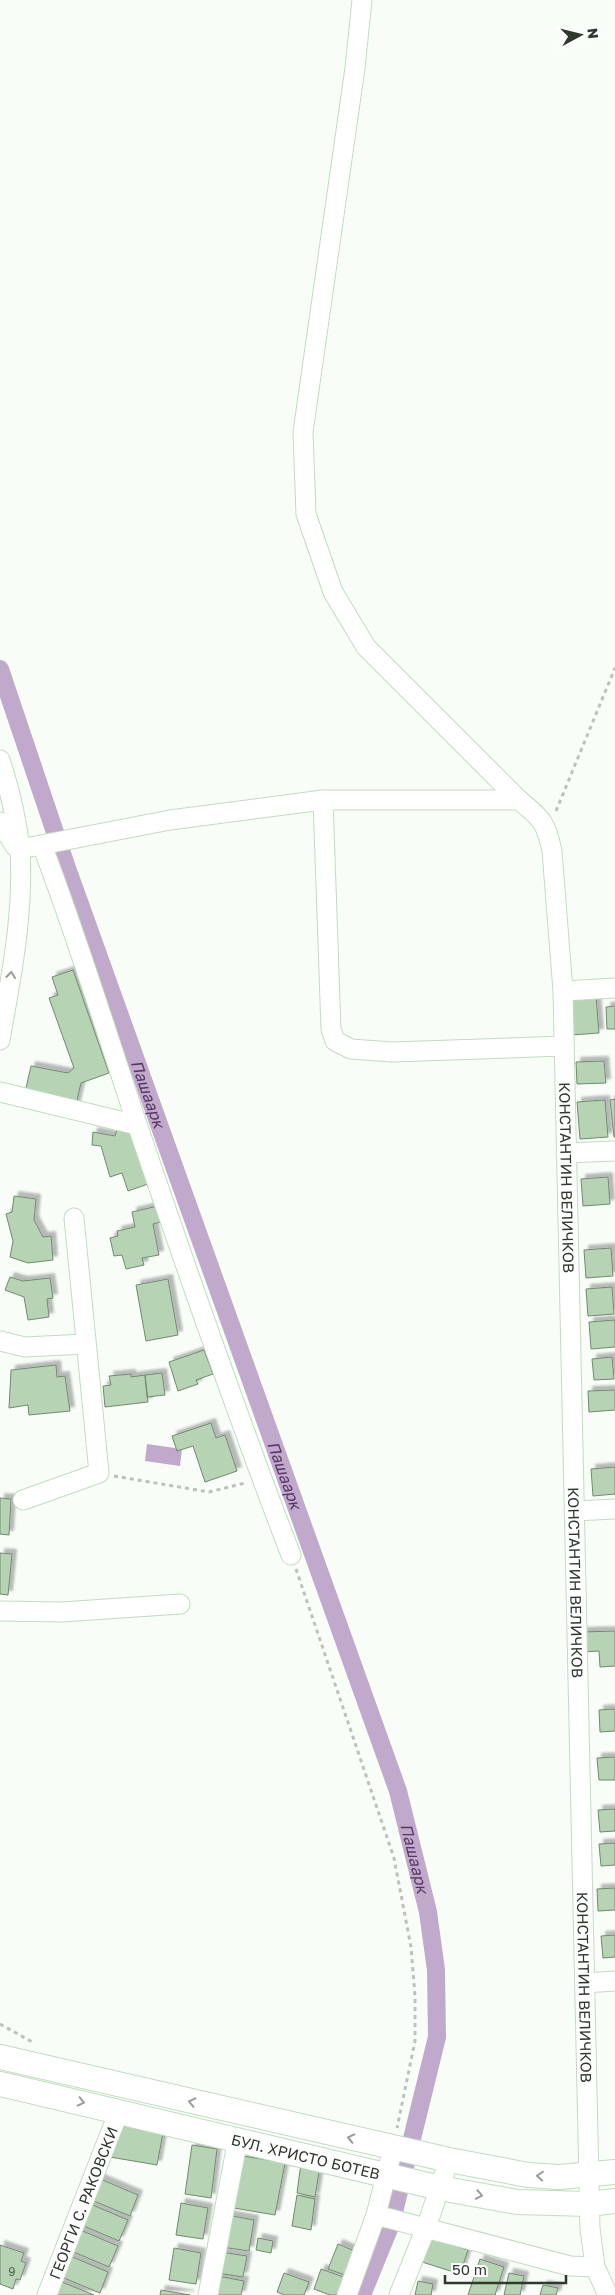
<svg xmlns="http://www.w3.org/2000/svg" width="615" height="2295" font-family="'Golos Text',sans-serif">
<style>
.water{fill:#c0a9cb}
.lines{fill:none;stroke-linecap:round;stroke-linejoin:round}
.canal{stroke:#c0a9cb;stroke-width:18}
.building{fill:#b6d4b4;stroke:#70896f;filter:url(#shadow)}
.minor-casing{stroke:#c1dcbf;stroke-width:21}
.major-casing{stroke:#c1dcbf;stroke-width:26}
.path{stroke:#bbc2bb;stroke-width:3;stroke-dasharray:4 4;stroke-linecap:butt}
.minor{stroke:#fff;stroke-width:19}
.major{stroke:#fff;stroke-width:24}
.oneway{stroke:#969c96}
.labels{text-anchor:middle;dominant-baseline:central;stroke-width:5;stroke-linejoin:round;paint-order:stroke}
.number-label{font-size:12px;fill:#506050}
.street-label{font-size:15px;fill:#2e392e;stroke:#fff}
.water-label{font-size:16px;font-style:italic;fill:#563664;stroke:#fff}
</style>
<defs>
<filter id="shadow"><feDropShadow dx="4.5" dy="-4.5" stdDeviation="1" flood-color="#0004"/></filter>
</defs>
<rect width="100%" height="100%" fill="#f8fdf8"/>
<path class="water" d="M147 1444 182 1449 180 1466 145 1461Z"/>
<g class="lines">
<path class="canal" id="s1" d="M0 669 66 865 398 1791 428 1912 436 1970 437 2037 391 2224 362 2295"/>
</g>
<path class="building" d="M73 970 109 1073 81 1083 75 1109 24 1097 31 1066 68 1073 74 1068 49 998 58 995 52 977Z
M596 996 599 1033 572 1035 569 998Z
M615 1006V1029H607L606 1007Z
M604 1061 606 1083 577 1084 576 1062Z
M615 1099V1137H614L610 1100Z
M605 1100 608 1137 580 1139 577 1102Z
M117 1129 131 1132 148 1184 128 1191 122 1173 110 1177 101 1146 92 1145 93 1132 115 1136Z
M608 1177 610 1204 583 1206 581 1179Z
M14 1196 36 1199 34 1220 43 1237 51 1236 53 1260 28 1263 10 1257 13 1241 6 1214 12 1212Z
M158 1206 161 1222 153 1224 159 1255 142 1258 144 1265 126 1269 122 1255 114 1256 110 1238 118 1236 117 1231 135 1227 132 1212Z
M611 1248 613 1276 586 1278 584 1250Z
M10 1277 23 1281 50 1278 53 1298 47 1299 49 1317 28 1320 24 1297 5 1290Z
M168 1279 178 1335 146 1341 136 1285Z
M612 1287 614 1314 588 1316 586 1289Z
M615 1320V1347L591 1349 589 1322Z
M204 1350 213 1374 196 1380 198 1384 178 1391 169 1362Z
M612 1357 614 1379 594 1380 592 1359Z
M56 1365 57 1377 65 1376 70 1411 29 1415 28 1405 9 1408 11 1370Z
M162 1373 165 1395 147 1397 145 1375Z
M131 1374V1377L145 1375 148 1402 105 1407 103 1386 111 1385 109 1376Z
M615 1390V1410L589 1412 588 1391Z
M211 1423 216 1438 225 1435 237 1471 205 1482 193 1446 177 1451 172 1436Z
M615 1467V1494L593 1496 591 1469Z
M0 1498 11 1499 9 1535 0 1534Z
M0 1553 12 1554 8 1595 0 1594Z
M615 1631V1666L600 1667 599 1651 583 1652 582 1632Z
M615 1709V1731L600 1732 599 1710Z
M615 1757V1780H599L597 1758Z
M615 1809V1831L600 1832 598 1810Z
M615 1843V1865L601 1866 599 1844Z
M615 1888V1910L598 1911 597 1889Z
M615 1935V1957L603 1958 601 1936Z
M120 2125 163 2133 157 2165 110 2157Z
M192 2145 217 2149 211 2198 185 2194Z
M243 2156 285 2163 275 2215 234 2208Z
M301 2163 320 2166 315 2197 297 2193Z
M98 2178 138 2195 130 2216 89 2199Z
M297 2195 315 2199 311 2230 292 2226Z
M88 2203 128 2220 119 2241 79 2224Z
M181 2203 208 2208 203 2239 176 2235Z
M227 2215 254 2220 249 2251 222 2247Z
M78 2229 118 2246 109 2267 69 2250Z
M258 2238 273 2241 271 2253 256 2250Z
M430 2238 468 2250 460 2274 422 2262Z
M338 2244 357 2252 348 2276 328 2269Z
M0 2245 24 2253 21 2261 26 2263 20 2280 16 2279 13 2289 0 2284Z
M174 2248 201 2253 196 2284 169 2280Z
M221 2252 247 2256 243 2277 217 2273Z
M68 2255 108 2272 100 2293 59 2276Z
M480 2259 504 2267 495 2295H468Z
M321 2269 346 2278 340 2295H330L314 2289Z
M284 2273 309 2282 304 2295H284L277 2292Z
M509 2273 524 2276 520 2295H504Z
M218 2276 244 2281 241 2295H214Z
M57 2280 94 2295H51Z
M418 2281 433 2284 431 2295H415Z
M543 2285 558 2288 556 2295H540Z
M161 2290 190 2295H160Z"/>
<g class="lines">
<g class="minor-casing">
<g id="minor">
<path id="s2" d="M362 0 355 68 303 432 306 514 333 592 366 647 519 800C542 819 546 822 552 851L563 991 590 2228 595 2267 608 2295"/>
<path d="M0 760C9 787 17 822 20 850 24 913 11 978 0 1040"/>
<path d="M323 800 331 1029 335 1041 351 1049 392 1052 564 1046"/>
<path d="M0 822 15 846 20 849 170 820 323 800H519"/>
<path d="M42 845C77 937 106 1031 137 1124 186 1268 236 1413 291 1555"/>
<path d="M563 991 615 988"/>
<path d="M0 1092 137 1125"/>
<path d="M566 1153 615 1151"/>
<path d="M0 1341 25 1347 86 1344"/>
<path d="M23 1500 99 1473 74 1218"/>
<path d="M574 1511 615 1509"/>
<path d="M0 1611 62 1612 180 1604"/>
<path d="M585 1983 615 1981"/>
<path d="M376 2215 570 2266 595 2267"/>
<path id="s3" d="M47 2295 119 2111"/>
<path d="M208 2295 238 2139"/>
<path d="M347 2295 376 2215 393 2148"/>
<path d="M399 2295 426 2228 449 2160"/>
</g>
</g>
<g class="major-casing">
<g id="major">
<path d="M0 2057 449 2160 528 2175 559 2177 615 2172"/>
<path id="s4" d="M0 2084 440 2188 517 2202 589 2204 615 2201"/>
</g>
</g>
<path class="path" d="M556 811 615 668
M114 1476 209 1492 245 1483
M296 1569 394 1858 411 1947 415 1996V2041L397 2128
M0 2024 34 2043"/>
<use href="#minor" class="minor"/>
<use href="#major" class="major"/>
</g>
<defs><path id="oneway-chevron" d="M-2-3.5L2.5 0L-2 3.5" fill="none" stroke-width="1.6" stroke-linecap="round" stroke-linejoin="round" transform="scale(1.25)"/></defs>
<g class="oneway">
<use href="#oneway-chevron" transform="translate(11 975) rotate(-83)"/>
<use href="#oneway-chevron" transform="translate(81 2102) rotate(13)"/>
<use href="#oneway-chevron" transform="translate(192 2102) rotate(-167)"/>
<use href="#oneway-chevron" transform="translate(351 2138) rotate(-167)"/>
<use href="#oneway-chevron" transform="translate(540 2176) rotate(-176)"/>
<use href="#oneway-chevron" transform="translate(479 2195) rotate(11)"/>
</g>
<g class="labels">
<g class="number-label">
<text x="12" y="2271">9</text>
</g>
<g class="street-label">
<text stroke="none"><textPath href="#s2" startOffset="1271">КОНСТАНТИН ВЕЛИЧКОВ</textPath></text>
<text stroke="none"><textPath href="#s2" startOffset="1676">КОНСТАНТИН ВЕЛИЧКОВ</textPath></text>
<text stroke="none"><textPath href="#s2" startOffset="2081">КОНСТАНТИН ВЕЛИЧКОВ</textPath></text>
<text stroke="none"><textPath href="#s4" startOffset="314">БУЛ. ХРИСТО БОТЕВ</textPath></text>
<text stroke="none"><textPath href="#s3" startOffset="99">ГЕОРГИ С. РАКОВСКИ</textPath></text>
</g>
<g class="water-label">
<text stroke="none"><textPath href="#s1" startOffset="450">Пашаарк</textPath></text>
<text stroke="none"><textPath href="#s1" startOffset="855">Пашаарк</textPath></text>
<text stroke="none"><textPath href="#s1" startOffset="1260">Пашаарк</textPath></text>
</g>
</g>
<g transform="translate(580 35) rotate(83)" stroke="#ffffff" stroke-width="4" paint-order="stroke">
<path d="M0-4L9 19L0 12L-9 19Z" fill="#2e392e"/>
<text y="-8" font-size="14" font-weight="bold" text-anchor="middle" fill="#2e392e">N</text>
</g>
<path d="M445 2275v8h121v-8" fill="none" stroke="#2e392e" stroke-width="2.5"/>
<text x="452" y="2275" font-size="15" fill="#2e392e" stroke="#ffffff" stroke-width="4" paint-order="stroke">50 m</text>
</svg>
